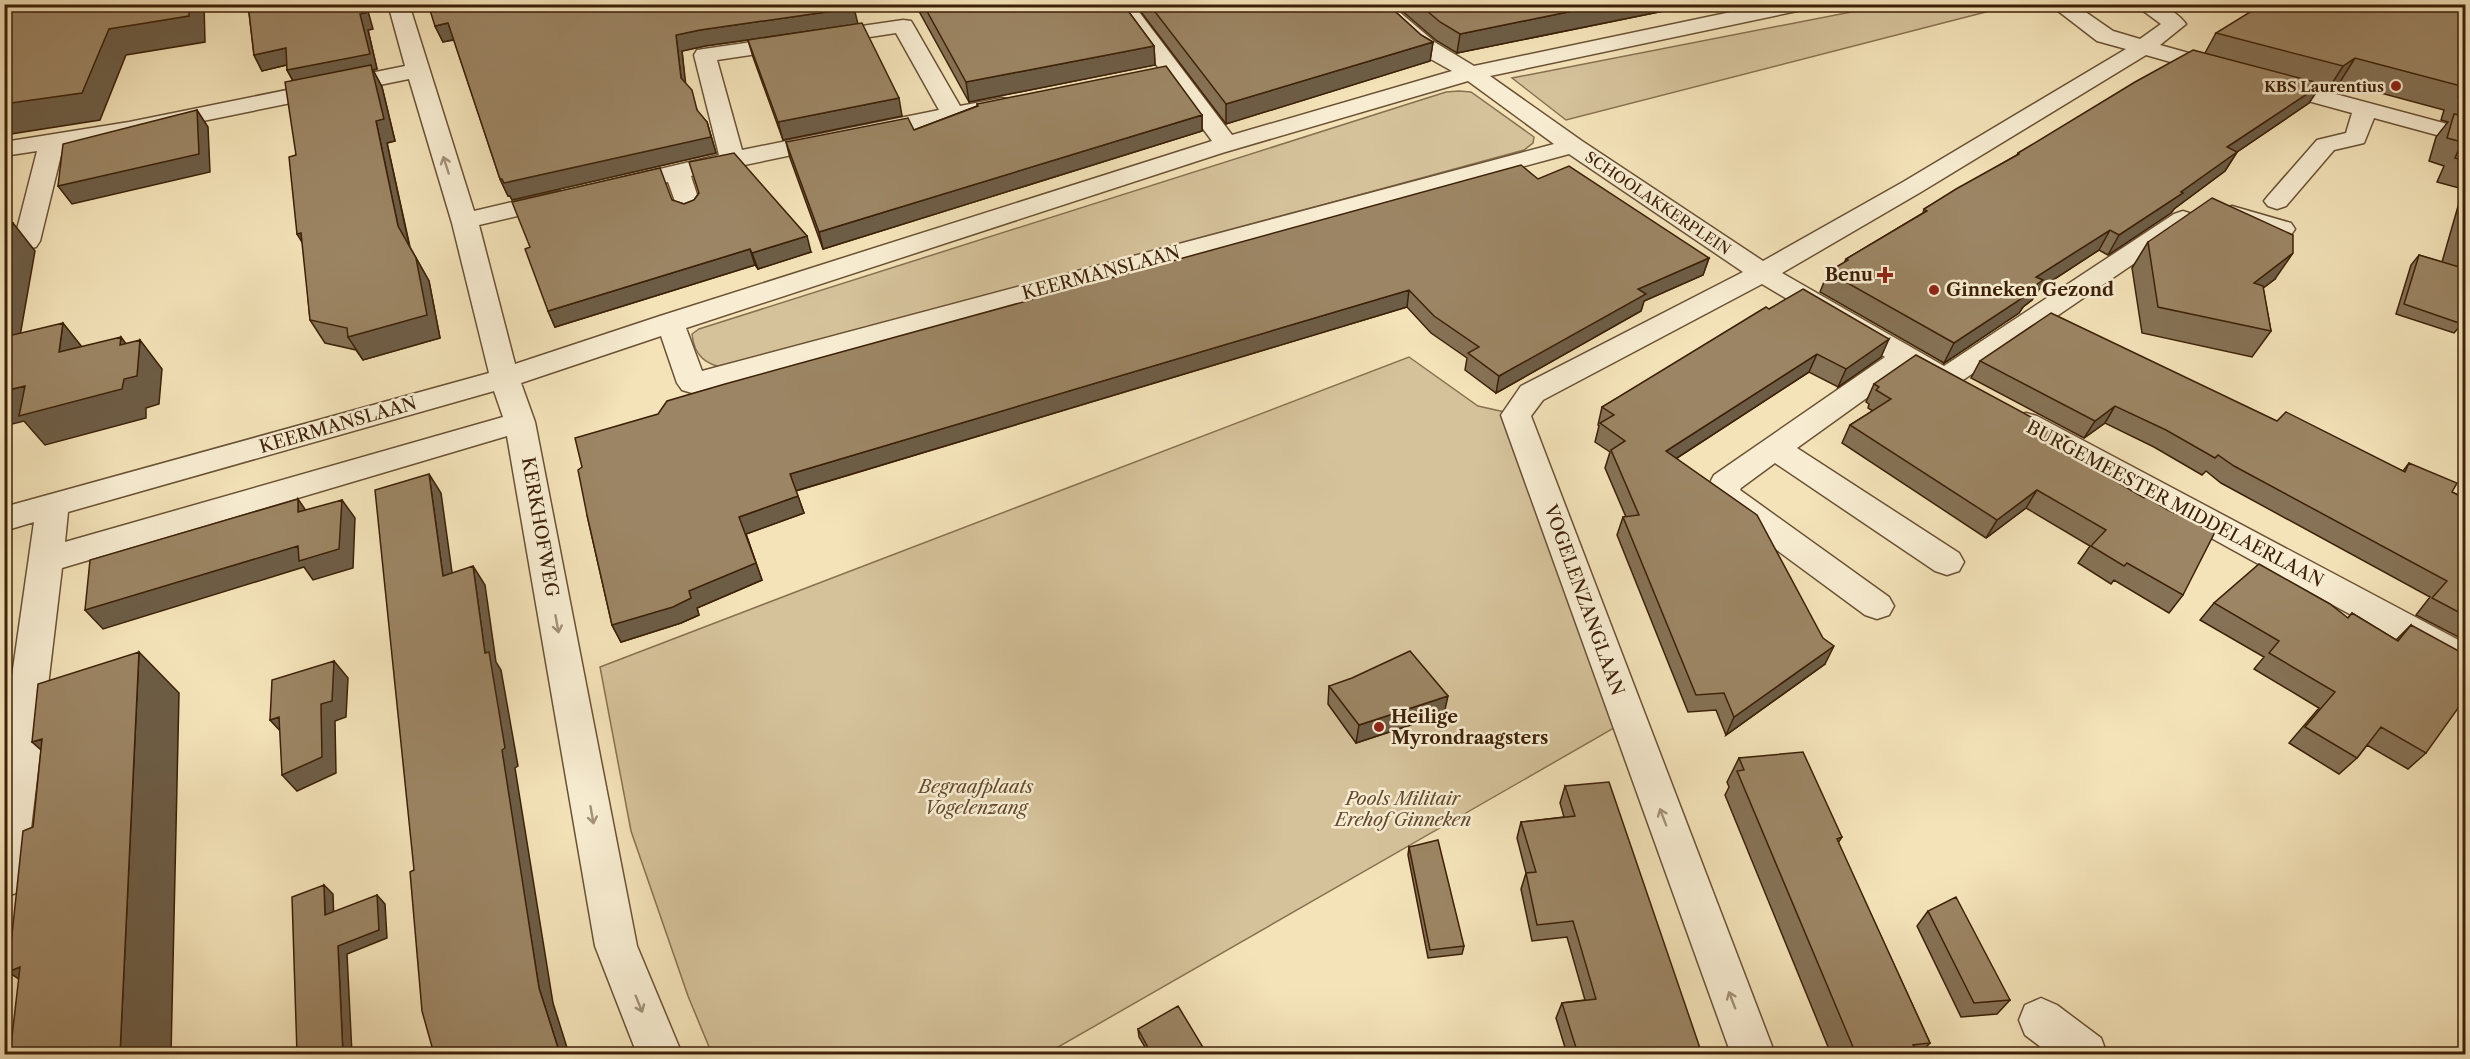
<svg xmlns="http://www.w3.org/2000/svg" width="2470" height="1059" font-family="'Libre Caslon Text',serif">
<style>
.green{fill:#d5c29b;stroke:#887151;stroke-width:1.5}
.lines{fill:none;stroke-linecap:round;stroke-linejoin:round}
.minor-casing{stroke:#6a5134;stroke-width:3}
.minor{fill:#f8edd2;fill-rule:evenodd}
.wall{fill:#867256;stroke:#3c2007;stroke-width:1.5}
.shaded-wall{fill:#6d5d46;stroke:#3c2007;stroke-width:1.5}
.building{fill:#9c8564;stroke:#3c2007;stroke-width:1.5}
.oneway{stroke:#a39177}
.poi-dot{fill:#8f2418;stroke:#f8edd2;stroke-width:2}
.labels{text-anchor:middle;dominant-baseline:central;stroke-width:5;stroke-linejoin:round;paint-order:stroke}
.far-poi-label{font-size:15px;font-weight:bold;fill:#3c2007;stroke:#f8edd2;text-anchor:end}
.far-street-label{font-size:15px;fill:#3c2007;stroke:#f8edd2}
.street-label{font-size:18px;fill:#3c2007;stroke:#f8edd2}
.poi-label{font-size:18px;font-weight:bold;fill:#3c2007;stroke:#f8edd2;text-anchor:start}
.park-label{font-size:18px;font-style:italic;fill:#62482c;stroke:#f8edd2}
</style>
<rect width="100%" height="100%" fill="#f4e3b9"/>
<filter id="stains"><feTurbulence type="fractalNoise" baseFrequency=".00333" numOctaves="4"/><feColorMatrix values="0 0 0 0 .2 0 0 0 0 .09 0 0 0 0 .02 0 0 0 .5 -.17"/></filter>
<radialGradient id="worn" r=".72"><stop offset=".6" stop-color="#630" stop-opacity="0"/><stop offset="1" stop-color="#630" stop-opacity=".3"/></radialGradient>
<path class="green" d="M1887 5H2013L1566 120 1512 78Z
M1459 91 1471 92 1534 137 1533 143 1524 150 726 368C706 365 694 356 692 334L699 329 1446 92Z
M1409 357 1478 406 1509 413 1614 728 1046 1054H712L688 996 631 831 600 667Z"/>
<g class="lines">
<g class="minor-casing">
<path id="minor" d="M388 4H409L474 211 559 191 568 194 572 199 568 204 479 225 515 364 660 316 1212 141 1112 4H1133L1232 135 1452 71 1420 53 1367 4H1390L1436 43 1474 66 1769 4H1812L1809 8 1802 10 1490 76 1582 141 1763 261 1903 182 2126 49 2097 41 2049 4H2074L2113 31 2140 39 2161 24 2134 4C2154 4 2173 6 2186 24L2160 45 2228 64 2231 69 2228 74 2220 76 2146 55 1921 192 1782 273 1944 366 2174 214 2183 211 2192 214 2196 219 2192 224 1963 380 1959 388C1939 393 1924 379 1907 369L1797 448 1959 553 1964 562 1959 571 1947 575 1935 571 1775 463 1741 488 1740 490 1889 597 1894 606 1889 615 1877 619 1865 615 1713 503C1707 493 1708 485 1714 475L1885 357 1762 284 1543 400 1531 416 1775 1054H1731L1501 415 1521 386 1743 272 1569 154 692 393 682 390 677 383 661 336 521 383 535 422 637 946 682 1054H637L595 946 507 436 62 568 25 879 19 892 4 897V732L34 522 4 531V507L489 373 452 223 409 79 129 136 63 147 40 241 36 247 27 249 18 247 14 241 37 151 4 156V142L129 122 405 66ZM1468 81 1554 144 702 371 686 328 1222 153ZM494 391 503 417 65 542 68 512Z
M903 20 911 21 914 26 960 106 1002 98 1010 100 1014 105 1010 110 691 176 702 210 698 215 689 218 680 215 668 182 618 194 609 191 605 186 609 181 719 155 694 55 697 50ZM896 33 939 110 742 150 717 60Z
M2272 77 2466 129V143L2374 118 2364 143 2334 150 2286 206 2277 209 2268 206 2264 201 2268 196 2317 140 2346 133 2352 113 2264 89 2261 84 2264 79Z
M2232 206 2291 223 2295 229 2291 235 2282 237 2223 219 2219 214 2223 209Z
M2026 413 2037 416 2466 644V675L2453 671 2015 430 2011 423 2015 416Z
M2041 998 2057 1005 2101 1038 2107 1054H2050L2025 1035 2019 1020 2025 1005Z"/>
</g>
<use href="#minor" class="minor"/>
</g>
<path class="wall" d="M248 4 373 29 368 30 377 69 373 70 382 87 395 141 387 143 410 247 429 281 440 338 363 360 356 350 325 343 310 320 296 155 293 81 287 70V65L262 71 254 55Z
M915 4H1123L1154 46 1155 65 969 102Z
M1135 4H1387L1421 35 1433 42 1430 61 1226 124Z
M1394 4H1698L1457 53 1437 41Z
M2466 4V310L2462 324 2454 333 2396 314 2411 265 2419 255 2442 262 2463 189 2437 182 2444 166 2429 161 2436 137 2448 122 2441 120 2444 110 2340 82 2328 90 2319 87 2309 103 2237 152 2225 171 2174 209 2171 213 2108 255 2099 250 2039 289 2032 300 2023 307 2019 313 1944 363 1820 292 1828 272 1844 263 1846 259 1923 213 1924 209 2017 155 2018 153 2205 53 2216 33Z
M857 23 902 116 783 140 753 57 748 40 705 46 682 51 685 83 698 112 707 122 716 153 512 200 510 196H508L500 179 454 40 443 42 435 26Z
M977 104 1202 115V131L823 249 790 158 786 142 914 130 977 106Z
M1538 179 1709 258 1703 275 1644 301 1641 311 1496 393 1465 370 1467 358 1431 333 1407 307 796 491 804 513 746 534 762 580 697 608 699 615 681 623 621 642 612 625 587 515Z
M699 193 811 252 758 269 755 265 555 327 548 311 672 200 684 204 694 200Z
M2148 242 2275 279 2263 288 2271 331 2252 357 2142 333 2132 268Z
M1769 309 1881 357 1838 387 1809 372 1677 458 1825 664 1726 735 1716 710 1688 712 1617 535 1623 517H1626L1605 468 1610 452 1595 442 1599 426 1598 425 1602 407Z
M1980 361 2277 421 2403 471 2409 463 2452 492 2466 499V641L2416 615 2430 597 2221 483 2206 471 2202 475 2154 447 2105 423 2084 438 1971 378Z
M1874 384 2062 450 2183 595 2169 613 2114 580 2111 584 2078 563 2090 546 2026 508 1986 538 1842 443 1850 425 1873 411 1868 408 1869 404 1866 402Z
M2214 603 2348 618 2352 613 2396 640 2411 625 2426 753 2408 769 2367 745 2357 758 2339 774 2289 743 2319 708 2254 669 2264 657 2200 620Z
M1329 686 1444 714 1356 743 1328 704Z
M1739 758 1842 837 1838 843 1930 1043 1919 1054H1831L1725 795 1729 787 1727 782Z
M1565 786 1702 1054H1567L1556 1018 1562 1003 1585 1000 1567 937 1532 941 1521 889 1526 873 1517 838 1521 822 1564 817 1560 803Z
M1409 847 1464 946 1462 954 1428 958 1408 855Z
M1928 911 2010 1000 1997 1014 1961 1017 1917 926Z
M1138 1029 1207 1054H1149L1139 1037Z"/>
<path class="shaded-wall" d="M189 4H204L205 42 126 55 100 120 4 135V104L109 29Z
M363 4H366L373 29 368 30 377 69 373 70 382 87 395 141 387 143 410 249 398 226 376 121 296 86 287 70 360 14Z
M1607 4H1698L1457 53 1460 34Z
M854 8 858 24 705 46 682 51 687 95 681 78 676 35 700 30Z
M448 23 456 39 443 42 435 26Z
M1433 42 1430 61 1226 124V104Z
M1154 46 1155 65 969 102 966 82Z
M286 48 294 63 262 71 254 55Z
M2355 58 2340 82 2328 90 2343 66Z
M2322 84 2309 103 2237 152 2225 171 2174 209 2171 213 2108 255 2119 235 2181 192 2227 147Z
M899 98 902 116 783 140 778 122Z
M197 110 208 127 210 172 72 204 58 186Z
M1202 115V131L823 249 819 232Z
M707 122 716 153 512 200 510 196H508L500 179Z
M13 223 35 251 14 370 4 359V264Z
M2110 230 2099 250 2039 289 2032 300 2023 307 2019 313 1944 363 1954 343 2036 277Z
M301 233 311 257 297 234Z
M807 236 811 252 758 269 752 253Z
M750 249 755 265 555 327 548 311Z
M2293 253 2275 279 2236 309 2254 283Z
M416 258 429 281 440 338 363 360 348 337Z
M1709 258 1703 275 1644 301 1641 311 1496 393 1499 376 1638 289Z
M1409 290 1407 307 795 491 790 474Z
M63 323 86 352H59Z
M121 337 138 360 140 340 162 369 159 404 146 408V418L45 445 24 421 4 426V391L25 386 120 345Z
M1889 339 1881 357 1838 387 1846 369Z
M1817 354 1809 372 1660 469 1666 451Z
M2115 406 2105 423 2084 438 2095 421Z
M2070 438 2059 456 2057 447Z
M429 474 441 493 455 594 443 576Z
M2037 490 2026 508 1986 538 1997 520Z
M798 496 804 513 746 534 762 580 697 608 699 615 681 623 621 642 612 625 689 591 739 517Z
M298 499 311 518 298 512Z
M342 500 355 518 353 568 313 580 304 567 103 629 85 610Z
M473 566 485 585 496 662 501 670 518 766 515 768 553 1003 569 1054H560L539 988 485 653Z
M1834 646 1825 664 1726 735 1734 717Z
M139 652 179 693 171 1054H120Z
M334 661 348 678 346 717 335 721 336 773 297 791 282 775 321 704Z
M1448 696 1444 714 1356 743 1359 725Z
M279 717 285 736 270 720Z
M42 739 78 782 32 742Z
M324 885 333 894 334 923 325 915Z
M377 895 385 904 387 938 347 954 352 1054H343L338 946Z
M20 967 61 1007 8 972Z"/>
<path class="building" d="M4 4H189V16L109 29 82 93 4 104Z
M248 4H363L366 13 360 14 370 54 287 70 286 48 254 55Z
M428 4H852L854 8 700 30 676 35 681 78 692 90 697 110 707 122 711 137 504 183 502 179H500L448 23 435 26Z
M923 4H1123L1154 46 966 82Z
M1149 4H1387L1421 35 1433 42 1226 104Z
M1419 4H1607L1460 34 1440 22Z
M2263 4H2466V99L2458 97 2461 86 2355 58 2343 66 2216 33Z
M862 23 899 98 778 122 748 40Z
M2193 50 2322 84 2227 147 2237 152 2181 192 2183 193 2119 235 2110 230 2036 277 2043 280 2032 288 2030 293 1954 343 1828 272 1848 260 1846 259 1927 211 1924 209 1956 189 2019 154 2018 153 2135 82Z
M371 65 384 119 376 121 398 226 416 258 427 315 348 337 347 328 310 320 301 233 297 234 289 157 296 155 285 82Z
M1166 66 1202 115 819 232 786 142 908 118 914 130 978 106 977 104Z
M197 110 199 154 58 186 63 144Z
M2454 114 2466 116V161L2455 158 2462 142 2447 138Z
M734 153 807 236 752 253 750 249 548 311 525 249 530 247 512 202 660 168 672 200 684 204 694 200 699 193 689 162Z
M1521 165 1538 179 1569 166 1709 258 1638 289 1646 294 1499 376 1468 353 1479 347 1434 316 1409 290 790 474 798 496 739 517 756 563 689 591 691 598 673 607 612 625 587 515 578 470 582 467 575 438 658 414 667 401 725 384Z
M2212 198 2293 235V253L2254 283 2263 286 2271 331 2158 307 2148 242Z
M13 223 4 264V225Z
M2466 223V242L2461 240Z
M2419 255 2466 269V310L2462 324 2404 304Z
M1803 289 1889 339 1846 369 1817 354 1666 451 1757 515 1823 638 1834 646 1734 717 1724 693 1696 695 1623 517 1639 515 1611 450 1625 441 1600 423 1614 415 1602 407 1766 307 1769 309Z
M2051 313 2277 421 2286 412 2405 472 2409 463 2457 483 2452 492 2466 499V616L2432 598 2447 581 2234 466 2218 455 2215 458 2166 430 2115 406 2095 421 1980 361Z
M63 323 59 352 121 337 120 345 140 340 137 376 124 379 122 389 19 416 25 386 4 391V337Z
M1916 355 2070 438 2057 447 2144 498 2146 497 2168 510 2215 532 2183 595 2127 563 2124 566 2091 546 2106 530 2037 490 1997 520 1850 425 1891 399 1876 390 1879 387 1874 384Z
M429 474 443 576 473 566 485 653 489 652 505 748 502 750 539 988 560 1054H434L422 1011 410 872 414 870 375 490Z
M298 499V512L342 500 339 549 299 561 298 546 85 610 90 560Z
M2259 564 2330 604 2348 618 2352 613 2398 641 2411 625 2466 655V697L2426 753 2381 727 2357 758 2305 727 2335 692 2269 653 2279 641 2214 603Z
M1410 651 1448 696 1359 725 1329 686 1352 678Z
M139 652 120 1054H10L20 967 8 972 23 831 33 827 42 739 32 742 38 684Z
M334 661 332 701 321 704 322 757 282 775 279 717 270 720 272 680Z
M1803 752 1842 837 1837 839 1930 1043 1913 1045 1917 1054H1856L1737 771 1744 770 1739 758Z
M1609 782 1702 1054H1599L1597 1049 1577 1051 1562 1003 1596 999 1573 921 1537 925 1526 873 1536 872 1521 822 1575 816 1565 786Z
M1438 840 1464 946 1430 950 1409 847Z
M324 885 325 915 377 895 379 930 338 946 343 1054H297L292 897Z
M1956 897 2010 1000 1974 1003 1928 911Z
M1178 1006 1207 1054H1149L1151 1053 1138 1029Z"/>
<defs><path id="oneway-shaft" d="M-6 0H5M1.5-3L5.5 0L1.5 3" fill="none" stroke-width="1.6" stroke-linecap="round" stroke-linejoin="round" transform="scale(1.5)"/></defs>
<g class="oneway">
<use href="#oneway-shaft" transform="translate(446 165) rotate(-108)"/>
<use href="#oneway-shaft" transform="translate(557 624) rotate(80)"/>
<use href="#oneway-shaft" transform="translate(592 815) rotate(80)"/>
<use href="#oneway-shaft" transform="translate(1663 817) rotate(-111)"/>
<use href="#oneway-shaft" transform="translate(1732 1000) rotate(-111)"/>
<use href="#oneway-shaft" transform="translate(639 1004) rotate(68)"/>
</g>
<g class="poi-dot">
<circle cx="2396" cy="86" r="6"/>
<path d="M1882 266h6v6h6v6h-6v6h-6v-6h-6v-6h6z"/>
<circle cx="1934" cy="290" r="6"/>
<circle cx="1379" cy="727" r="6"/>
</g>
<g class="labels">
<g class="far-poi-label">
<text x="2384" y="86">KBS Laurentius</text>
</g>
<g class="far-street-label">
<text transform="translate(1658 203) rotate(34)">SCHOOLAKKERPLEIN</text>
</g>
<g class="street-label">
<text transform="translate(1101 273) rotate(-15)">KEERMANSLAAN</text>
<text transform="translate(338 425) rotate(-16)">KEERMANSLAAN</text>
<text transform="translate(2175 504) rotate(28)">BURGEMEESTER MIDDELAERLAAN</text>
<text transform="translate(540 527) rotate(80)">KERKHOFWEG</text>
<text transform="translate(1584 600) rotate(70)">VOGELENZANGLAAN</text>
</g>
<g class="poi-label">
<text x="1873" y="275" text-anchor="end">Benu</text>
<text x="1946" y="290">Ginneken Gezond</text>
<text x="1391" y="717">Heilige<tspan x="1391" dy="21">Myrondraagsters</tspan></text>
</g>
<g class="park-label">
<text x="976" y="787">Begraafplaats<tspan x="976" dy="21">Vogelenzang</tspan></text>
<text x="1403" y="799">Pools Militair<tspan x="1403" dy="21">Erehof Ginneken</tspan></text>
</g>
</g>
<rect width="2470" height="1059" fill="none" stroke="#f4e3b9" stroke-width="24"/>
<rect x="6" y="6" width="2458" height="1047" fill="none" stroke="#3c2007" stroke-width="3"/>
<rect x="12" y="12" width="2446" height="1035" fill="none" stroke="#3c2007" stroke-width="1.5"/>
<rect width="100%" height="100%" filter="url(#stains)"/>
<rect width="100%" height="100%" fill="url(#worn)"/>
</svg>
